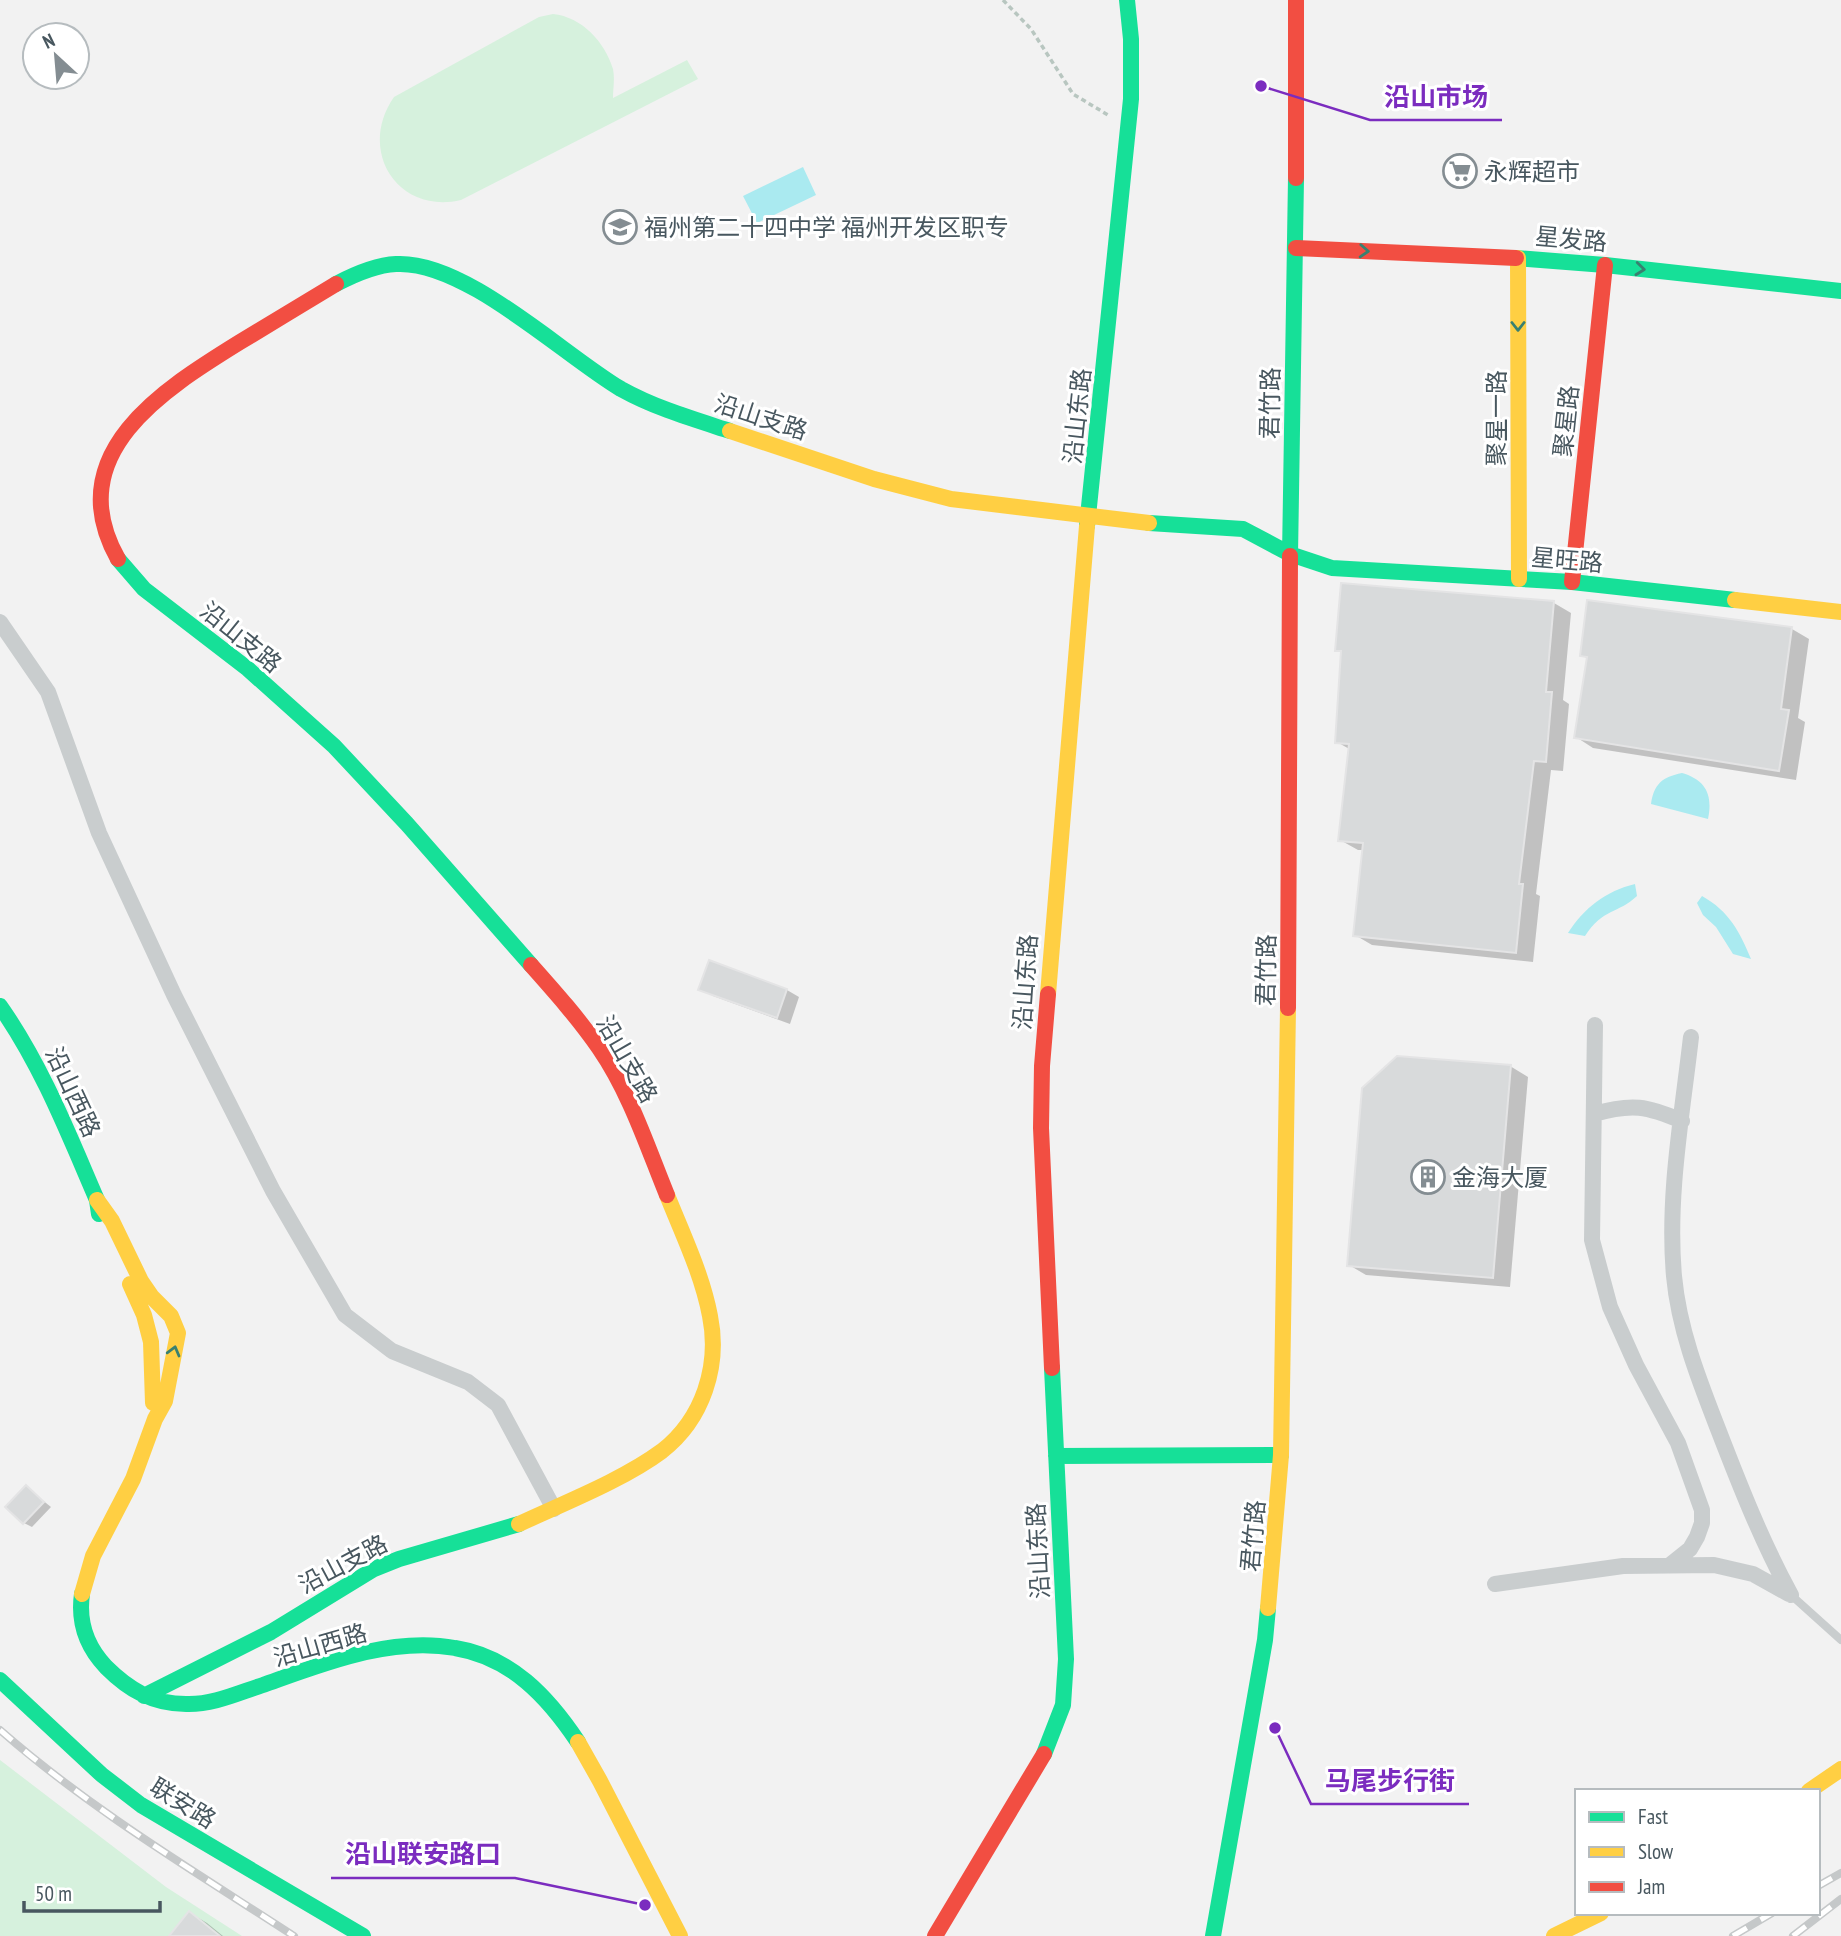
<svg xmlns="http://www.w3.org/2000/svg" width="1841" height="1936" font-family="'PT Sans Narrow','Noto Sans SC',sans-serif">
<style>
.green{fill:#d6f1dd}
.water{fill:#aaeaf0}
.shadow{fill:#0003}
.building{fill:#d8dadb;stroke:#e4e4e5;stroke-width:2}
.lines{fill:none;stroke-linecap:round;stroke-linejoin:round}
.path{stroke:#b8c6c0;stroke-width:3.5;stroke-dasharray:5 3.5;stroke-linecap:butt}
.lane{stroke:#c9cdce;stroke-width:8}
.street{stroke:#c9cdce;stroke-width:16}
.fast{stroke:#16e098;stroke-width:16}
.slow{stroke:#ffcf43;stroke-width:16}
.jam{stroke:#f24e42;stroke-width:16}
.rail-casing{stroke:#c5c8c9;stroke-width:8}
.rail{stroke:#fff;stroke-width:5;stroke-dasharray:16;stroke-linecap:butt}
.oneway{stroke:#398070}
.labels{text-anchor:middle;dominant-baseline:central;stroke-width:6;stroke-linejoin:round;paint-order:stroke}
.poi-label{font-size:24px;fill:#48575f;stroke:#fff;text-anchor:start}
.street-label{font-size:24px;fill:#48575f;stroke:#fff}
.leader{fill:none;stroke:#7b2cbf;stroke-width:2.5}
.callout-dot{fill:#7b2cbf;stroke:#fff;stroke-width:2.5}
.callout-label{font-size:26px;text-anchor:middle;font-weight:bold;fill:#7b2cbf;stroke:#fff;stroke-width:6;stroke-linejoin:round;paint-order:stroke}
</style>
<rect width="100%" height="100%" fill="#f2f2f2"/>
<path class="green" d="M553 14C582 17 605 42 613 69 615 78 613 89 613 98L687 60 698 79 461 200C397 215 357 150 394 97L539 17Z
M0 1760 166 1887 242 1936H0Z"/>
<path class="water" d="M803 167 816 195 757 223 743 196Z
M1682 773C1706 780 1713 795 1708 819L1651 804C1654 784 1662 777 1682 773Z
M1635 884 1637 896C1618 914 1603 908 1585 936L1568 933C1584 908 1606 891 1635 884Z
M1702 896C1729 911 1740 932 1751 959L1733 954 1716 927 1703 915 1697 903Z"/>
<path class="shadow" d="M1589 602 1792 629 1809 639 1798 718 1805 722 1796 780 1593 748 1576 737 1589 659 1581 655Z
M1554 603 1571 613 1563 700 1569 704 1563 771 1551 770 1536 894 1540 896 1533 962 1372 945 1355 935 1364 850H1358L1340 840 1351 750 1337 742 1343 653 1337 650Z
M710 963 787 990 799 997 790 1024 713 996 701 989Z
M1510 1066 1528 1077 1510 1287 1366 1275 1349 1265Z
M26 1487 51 1507 32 1527 24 1523Z
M190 1913 207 1923 223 1936H171Z"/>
<path class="building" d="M1341 583 1554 601 1546 692H1552L1546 762 1534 761 1519 884H1523L1516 953 1353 936 1363 843 1338 841 1349 744 1335 743 1341 651H1335Z
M1587 600 1792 627 1781 709 1789 710 1779 771 1574 738 1587 657 1580 656Z
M709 960 787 989 777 1018 698 990Z
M1397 1056 1511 1065 1493 1278 1347 1266 1362 1088Z
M26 1485 44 1502 23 1524 5 1507Z
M189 1911 220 1936H169Z"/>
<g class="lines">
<path class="path" d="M1003 0 1031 29 1073 94 1108 115"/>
<path class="lane" d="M1791 1595 1841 1640"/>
<path class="street" d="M0 622 48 692 99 833 174 995 273 1191 345 1315 392 1351 468 1382 498 1405 554 1509
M1595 1025 1592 1240 1610 1307 1636 1365 1678 1443 1702 1510V1523L1697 1537 1690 1549 1670 1565
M1691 1037C1682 1116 1667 1197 1674 1276 1679 1330 1699 1380 1718 1429 1740 1486 1762 1542 1791 1595
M1594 1114C1632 1103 1647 1106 1682 1121
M1495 1584 1623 1566 1714 1565 1753 1574 1789 1594"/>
<path class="fast" d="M1516 258 1605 265 1841 291
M336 284C355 274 375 265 396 264 465 260 562 354 621 389 655 408 693 419 730 431
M1149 523 1243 529 1290 554 1332 568 1572 582 1735 600
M1087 526 1131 99V39L1127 0
M1290 556 1296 178
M118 559 144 589 248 669 334 746 407 824 531 965
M0 1006C42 1066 68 1133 97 1200L99 1214
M1056 1456 1281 1455
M82 1594C78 1622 87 1647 106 1667 129 1690 153 1704 186 1704 213 1705 238 1693 263 1685 322 1664 391 1636 455 1648 511 1657 548 1697 578 1742
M0 1680 102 1775 141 1805 363 1936
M144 1696 271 1632 374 1569 399 1559 519 1524
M1044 1754 1063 1705 1066 1659 1052 1368
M1213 1936 1265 1640 1268 1608"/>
<path class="slow" d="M1518 258 1519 579
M730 431 874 479 951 499 1149 523
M1735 600 1841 612
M1048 994 1087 526
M130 1284 144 1315 151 1342 153 1403
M519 1524C564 1503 623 1480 662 1451 703 1419 720 1366 710 1316 702 1274 683 1235 667 1195
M82 1594 93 1556 133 1479 155 1419 165 1401 178 1333 171 1316 152 1297 141 1281 112 1221 97 1200
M1268 1608 1281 1455 1288 1008
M578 1742 600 1781 680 1936
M1809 1791 1841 1769
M1554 1936 1601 1913"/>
<path class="jam" d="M1296 0V178
M1296 248 1516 258
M118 559C59 454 164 389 240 342 272 323 304 303 336 284
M1572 582 1605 265
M531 965C555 992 579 1019 599 1048 630 1093 647 1146 667 1195
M1048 994 1042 1066 1041 1128 1052 1368
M1288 1008 1290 556
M935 1936 1044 1754"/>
<g class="rail-casing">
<path id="rail" d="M0 1730C90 1809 194 1871 294 1936
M1818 1886 1841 1873
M1733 1936 1772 1913
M1793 1936 1841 1899"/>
</g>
<use href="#rail" class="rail"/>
</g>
<defs><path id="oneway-chevron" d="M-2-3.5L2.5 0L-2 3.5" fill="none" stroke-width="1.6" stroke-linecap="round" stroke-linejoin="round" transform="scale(1.75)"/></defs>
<g class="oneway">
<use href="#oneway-chevron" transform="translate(1364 251) rotate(3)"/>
<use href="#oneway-chevron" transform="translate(1640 269) rotate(6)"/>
<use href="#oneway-chevron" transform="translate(1518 326) rotate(90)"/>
<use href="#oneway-chevron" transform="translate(174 1351) rotate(-75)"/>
</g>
<defs>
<g id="supermarket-ring" transform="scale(1.75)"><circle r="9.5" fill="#fff" stroke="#848d92" stroke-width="1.5"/><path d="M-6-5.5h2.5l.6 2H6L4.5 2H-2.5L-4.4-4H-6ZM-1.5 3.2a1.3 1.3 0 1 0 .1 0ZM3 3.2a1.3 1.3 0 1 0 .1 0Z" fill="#848d92"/></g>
<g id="school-ring" transform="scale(1.75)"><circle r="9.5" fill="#fff" stroke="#848d92" stroke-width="1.5"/><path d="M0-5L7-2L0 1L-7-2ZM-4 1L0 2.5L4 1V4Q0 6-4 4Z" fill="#848d92"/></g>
<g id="building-ring" transform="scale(1.75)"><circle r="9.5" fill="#fff" stroke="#848d92" stroke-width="1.5"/><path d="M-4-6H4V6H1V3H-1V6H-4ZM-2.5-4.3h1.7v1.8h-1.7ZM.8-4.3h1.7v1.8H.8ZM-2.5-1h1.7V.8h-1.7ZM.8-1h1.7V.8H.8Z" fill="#848d92"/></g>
</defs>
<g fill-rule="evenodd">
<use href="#supermarket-ring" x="1460" y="171"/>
<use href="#school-ring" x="620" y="227"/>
<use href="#building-ring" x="1428" y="1177"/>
</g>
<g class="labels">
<g class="poi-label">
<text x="1484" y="171">永辉超市</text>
<text x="644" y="227">福州第二十四中学 福州开发区职专</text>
<text x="1452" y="1177">金海大厦</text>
</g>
<g class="street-label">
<text transform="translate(1571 239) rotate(5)">星发路</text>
<text transform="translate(1270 403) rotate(-89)">君竹路</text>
<text transform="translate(1077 416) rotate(-84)">沿山东路</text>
<text transform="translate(761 417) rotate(18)">沿山支路</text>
<text transform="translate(1496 418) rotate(-90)">聚星一路</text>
<text transform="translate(1566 421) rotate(-84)">聚星路</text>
<text transform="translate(1567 560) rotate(5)">星旺路</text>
<text transform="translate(241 637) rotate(39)">沿山支路</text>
<text transform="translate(1266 970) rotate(-89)">君竹路</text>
<text transform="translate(1025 982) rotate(-86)">沿山东路</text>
<text transform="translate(627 1059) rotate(60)">沿山支路</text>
<text transform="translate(73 1092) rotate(65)">沿山西路</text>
<text transform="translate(1253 1536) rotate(-85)">君竹路</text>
<text transform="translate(1038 1551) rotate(-93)">沿山东路</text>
<text transform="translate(343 1564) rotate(-28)">沿山支路</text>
<text transform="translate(320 1645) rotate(-16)">沿山西路</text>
<text transform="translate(183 1803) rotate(32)">联安路</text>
</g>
</g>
<path class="leader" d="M1261 86L1370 120H1502M1275 1728L1311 1804H1469M645 1905L515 1878H331"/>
<g class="callout-dot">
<circle cx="1261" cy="86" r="7"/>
<circle cx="1275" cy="1728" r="7"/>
<circle cx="645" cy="1905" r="7"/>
</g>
<g class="callout-label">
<text x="1436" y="106">沿山市场</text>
<text x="1390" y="1790">马尾步行街</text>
<text x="423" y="1863">沿山联安路口</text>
</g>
<rect x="1575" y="1789" width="245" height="126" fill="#ffffff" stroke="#b6bcbf" stroke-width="2"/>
<rect x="1589" y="1812" width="35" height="10" fill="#16e098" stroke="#b6bcbf" stroke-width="2"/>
<text x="1638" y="1824" font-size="21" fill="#48575f">Fast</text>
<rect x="1589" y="1847" width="35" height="10" fill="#ffcf43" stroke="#b6bcbf" stroke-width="2"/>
<text x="1638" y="1859" font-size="21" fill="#48575f">Slow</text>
<rect x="1589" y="1882" width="35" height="10" fill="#f24e42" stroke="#b6bcbf" stroke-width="2"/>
<text x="1638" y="1894" font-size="21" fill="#48575f">Jam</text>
<g transform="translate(56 56) rotate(334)"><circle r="33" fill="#ffffff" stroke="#b6bcbf" stroke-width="2"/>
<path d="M0-5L12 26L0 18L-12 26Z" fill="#848d92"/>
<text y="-10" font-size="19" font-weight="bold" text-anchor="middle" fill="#48575f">N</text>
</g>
<path d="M24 1901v10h136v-10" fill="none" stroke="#48575f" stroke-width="3.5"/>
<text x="35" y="1901" font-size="21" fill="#48575f" stroke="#ffffff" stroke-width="5" paint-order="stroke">50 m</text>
</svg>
